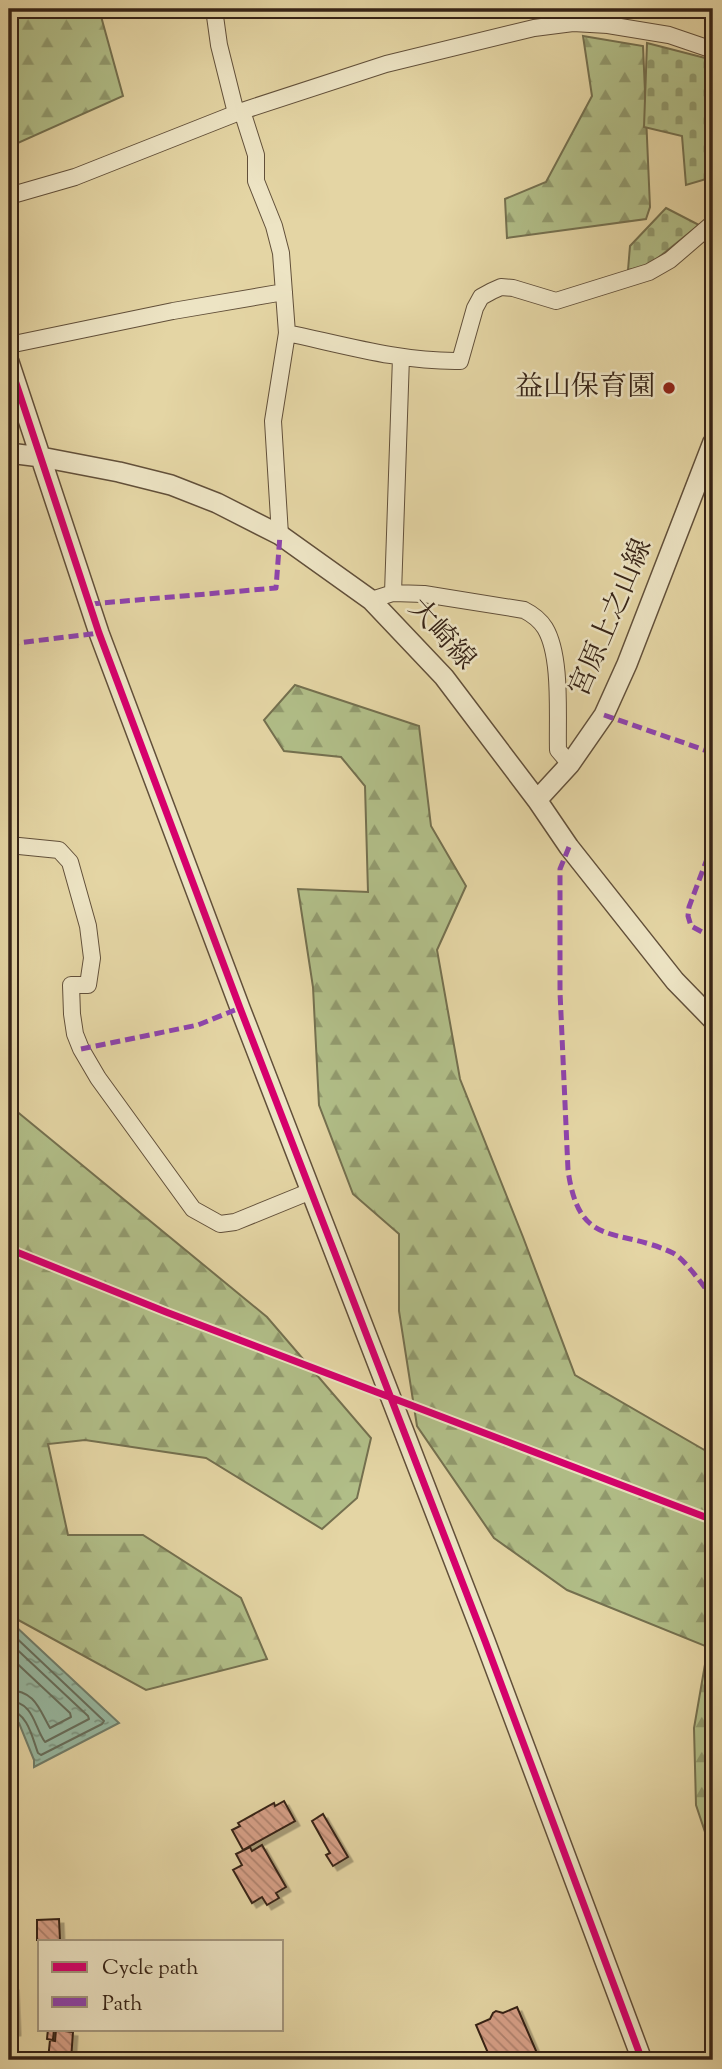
<svg xmlns="http://www.w3.org/2000/svg" width="722" height="2069" font-family="'Sorts Mill Goudy','Noto Serif JP',serif">
<style>
.forest{fill:url(#forest-firs);stroke:#74704f;stroke-width:2}
.cemetery{fill:url(#cemetery-stones);stroke:#74704f;stroke-width:2}
.water{fill:url(#water-ripples);stroke:#707d6a;stroke-width:2}
.lines{fill:none;stroke-linecap:round;stroke-linejoin:round}
.shore{stroke:#666e5c;stroke-width:2}
.building{fill:url(#building-back-hatch);stroke:#362316;stroke-width:2;filter:url(#shadow)}
.minor-casing{stroke:#62503a;stroke-width:18}
.tertiary-casing{stroke:#62503a;stroke-width:22}
.minor{stroke:#ede4c4;stroke-width:16}
.tertiary{stroke:#ede4c4;stroke-width:19}
.quiet{stroke:#8e44ad;stroke-width:5;stroke-dasharray:10 5;stroke-linecap:butt}
.cycleway-casing{stroke:#ede4c4;stroke-width:11}
.cycleway{stroke:#d6006c;stroke-width:7}
.poi-dot{fill:#8f2418;stroke:#ede4c4;stroke-width:2.5}
.labels{text-anchor:middle;dominant-baseline:central;stroke-width:5;stroke-linejoin:round;paint-order:stroke}
.poi-label{font-size:28px;fill:#362316;stroke:#ede4c4;text-anchor:end}
.street-label{font-size:28px;fill:#362316;stroke:#ede4c4}
</style>
<defs>
<pattern id="forest-firs" width="22" height="20" patternUnits="userSpaceOnUse" patternTransform="scale(1.75)"><rect width="22" height="20" fill="#b1be88"/><path d="M5 1l3.5 6h-7zM16 11l3.5 6h-7z" fill="#919a6e"/></pattern>
<pattern id="cemetery-stones" width="16" height="16" patternUnits="userSpaceOnUse" patternTransform="scale(1.75)"><rect width="16" height="16" fill="#b1be88"/><path d="M2 7V4a2 2 0 0 1 4 0v3zM10 15v-3a2 2 0 0 1 4 0v3z" fill="#919a6e"/></pattern>
<pattern id="water-ripples" width="26" height="14" patternUnits="userSpaceOnUse" patternTransform="scale(1.75)"><rect width="26" height="14" fill="#97b9a2"/><path d="M2 4q2-2 4 0t4 0M15 11q2-2 4 0t4 0" fill="none" stroke="#7c9683"/></pattern>
<pattern id="building-back-hatch" width="6" height="6" patternUnits="userSpaceOnUse" patternTransform="scale(1.75)"><rect width="6" height="6" fill="#d7a088"/><path d="M-1 5l2 2M0 0l6 6M5-1l2 2" fill="none" stroke="#af826e"/></pattern>
<filter id="shadow"><feDropShadow dx="4.5" dy="4.5" stdDeviation="0" flood-color="#0004"/></filter>
</defs>
<rect width="100%" height="100%" fill="#e4d5a4"/>
<filter id="stains"><feTurbulence type="fractalNoise" baseFrequency=".00286" numOctaves="4"/><feColorMatrix values="0 0 0 0 .2 0 0 0 0 .09 0 0 0 0 .02 0 0 0 .5 -.17"/></filter>
<radialGradient id="worn" r=".72"><stop offset=".6" stop-color="#630" stop-opacity="0"/><stop offset="1" stop-color="#630" stop-opacity=".3"/></radialGradient>
<path class="forest" d="M9 9H99L123 96 9 147Z
M583 36 643 46 650 207 646 219 507 238 505 199 546 182 592 96Z
M295 685 419 726 431 826 466 886 437 950 460 1079 523 1237 575 1375 713 1455V1856L696 1805 694 1728 708 1647 567 1590 494 1538 417 1426 399 1311V1234L353 1194 319 1105 313 987 298 889 368 892 365 786 341 757 284 751 264 720Z
M9 1105 267 1317 371 1438 357 1498 322 1529 206 1458 85 1440 48 1444 68 1535H143L241 1598 267 1659 146 1690 11 1616 9 1617Z"/>
<path class="cemetery" d="M647 43 713 60V177L686 185 682 136 644 127Z
M666 208 699 225 648 266 628 270 630 246Z"/>
<path class="water" d="M12 1623 119 1723 34 1767V1760L19 1723 9 1714V1626Z"/>
<g class="lines">
<path class="shore" d="M9 1631 104 1721 102 1724 41 1755 38 1753C32 1737 28 1713 9 1710
M9 1642 88 1716 89 1719 45 1742C34 1727 34 1702 9 1701
M9 1656 70 1713 71 1717 50 1728C39 1709 35 1691 9 1690"/>
</g>
<path class="building" d="M284 1801 295 1821 243 1850 232 1830 240 1826 238 1823 274 1803 275 1806Z
M323 1814 348 1857 333 1866 326 1855 330 1853 312 1821Z
M262 1845 286 1887 276 1893 279 1898 267 1905 262 1897 252 1903 233 1870 242 1865 236 1854 250 1847 252 1851Z
M59 1919 60 1940H37V1920Z
M9 1986H14L16 2031 9 2032Z
M517 2007 540 2060H491L476 2025 490 2019 493 2013 496 2011 503 2013Z
M48 2029H54L53 2040 47 2039Z
M56 2030 73 2032 71 2060H48L50 2040 55 2041Z
M9 2032H12L13 2060H9Z"/>
<g class="lines">
<g class="minor-casing">
<path id="minor" d="M214 9 219 45 236 113
M242 111 256 155V181L274 226 281 253 287 333 273 421 280 535
M9 196 75 177 242 111 386 64 534 28 573 23 608 25 669 35 713 50
M287 333C344 345 401 362 460 361L475 308 481 297 492 291 501 287 513 288 556 301 649 272 670 260 713 223
M9 345 173 311 284 292
M393 593 401 357
M371 600 393 593 424 594 524 610C532 614 540 620 545 628 562 656 557 717 558 750L570 764
M9 845 59 850 70 862 88 926 92 958 88 985H71L72 1014 75 1034 81 1049 98 1078 193 1209 220 1224 235 1222 311 1191"/>
</g>
<g class="tertiary-casing">
<path id="tertiary" d="M9 362 99 633 240 1008 485 1641 642 2060
M9 453 41 457 119 472 171 485 217 503 280 535 371 600 444 677 537 800 569 847 675 981 713 1020
M537 800 570 764 604 715 627 664 713 442"/>
</g>
<use href="#minor" class="minor"/>
<use href="#tertiary" class="tertiary"/>
<path class="quiet" d="M90 604 276 588 280 535
M9 644 99 633
M604 715 713 753
M713 843 689 907 688 916 691 926 713 938
M569 847 560 869V992L568 1170C579 1250 616 1226 673 1253 684 1258 704 1287 713 1298
M81 1049 198 1025 240 1008"/>
<g class="cycleway-casing">
<path id="cycleway" d="M9 362 99 633 240 1008 485 1641 642 2060
M9 1249 166 1312 713 1520"/>
</g>
<use href="#cycleway" class="cycleway"/>
</g>
<circle class="poi-dot" cx="669" cy="388" r="7"/>
<g class="labels">
<g class="poi-label">
<text x="655" y="388">益山保育園</text>
</g>
<g class="street-label">
<text transform="translate(612 618) rotate(-67)">宮原上之山線</text>
<text transform="translate(441 635) rotate(48)">大崎線</text>
</g>
</g>
<rect width="722" height="2069" fill="none" stroke="#e4d5a4" stroke-width="35"/>
<rect x="10" y="10" width="701" height="2048" fill="none" stroke="#362316" stroke-width="3.5"/>
<rect x="18" y="18" width="687" height="2034" fill="none" stroke="#362316" stroke-width="2"/>
<rect x="38" y="1940" width="245" height="91" fill="#ede4c4" stroke="#a4977e" stroke-width="2"/>
<rect x="52" y="1962" width="35" height="10" fill="#d6006c" stroke="#a4977e" stroke-width="2"/>
<text x="102" y="1974" font-size="21" fill="#362316">Cycle path</text>
<rect x="52" y="1997" width="35" height="10" fill="#8e44ad" stroke="#a4977e" stroke-width="2"/>
<text x="102" y="2010" font-size="21" fill="#362316">Path</text>
<rect width="100%" height="100%" filter="url(#stains)"/>
<rect width="100%" height="100%" fill="url(#worn)"/>
</svg>
